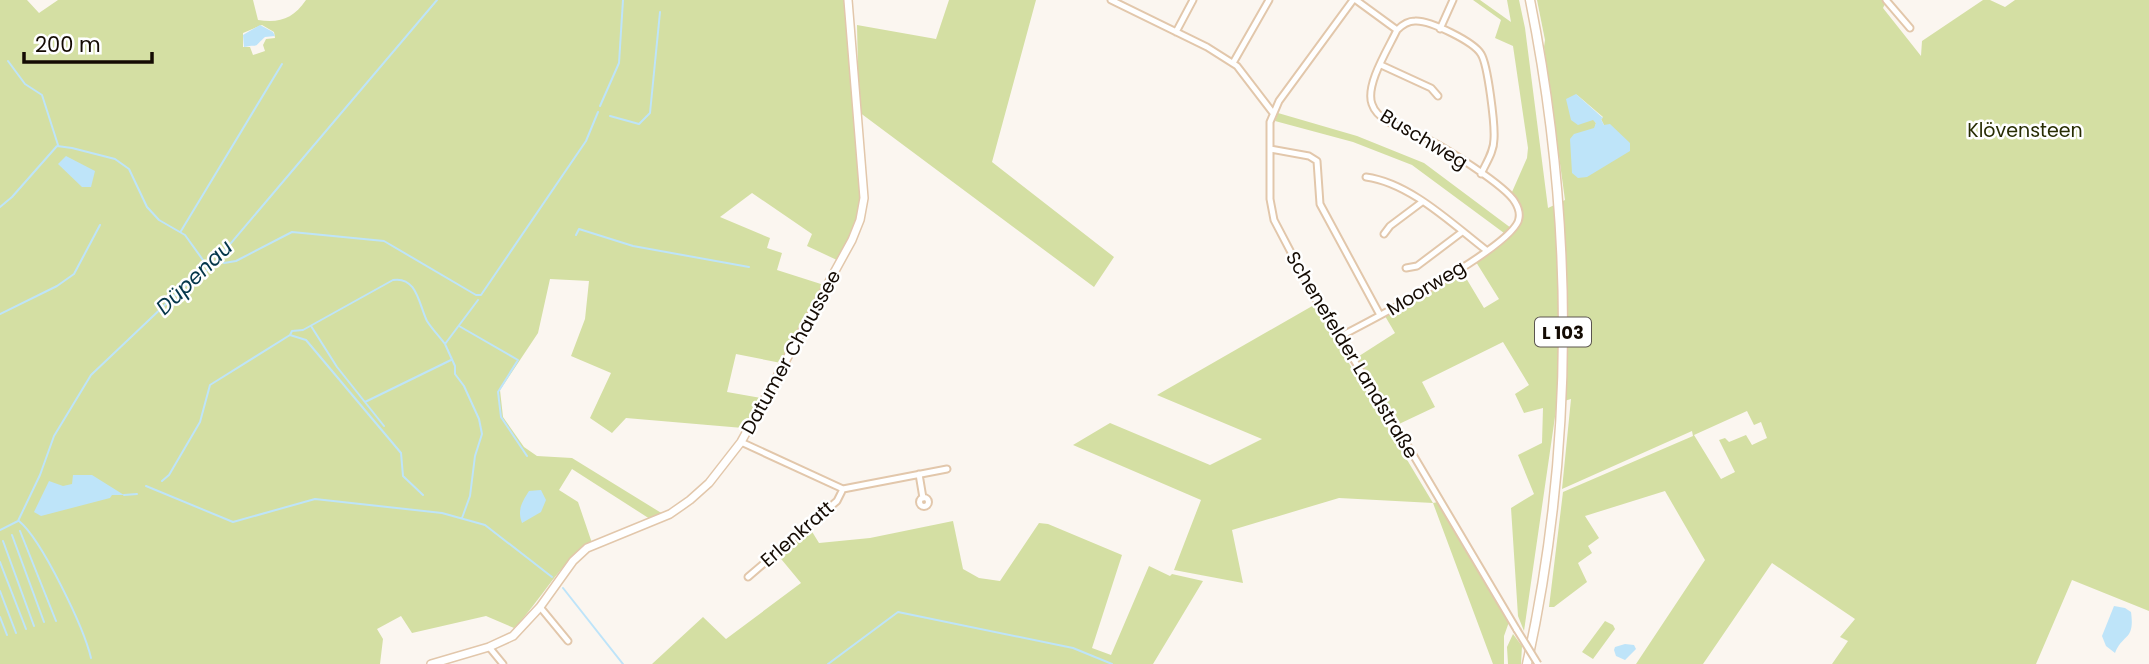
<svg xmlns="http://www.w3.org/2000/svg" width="2149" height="664" font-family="Poppins,sans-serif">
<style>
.green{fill:#d4dfa3;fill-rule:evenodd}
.water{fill:#bee4f9}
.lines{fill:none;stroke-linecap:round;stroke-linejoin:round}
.stream{stroke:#bee4f9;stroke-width:2}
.street-casing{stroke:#e2c7ab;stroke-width:9}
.secondary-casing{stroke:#e2c7ab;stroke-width:10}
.primary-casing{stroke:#e2c7ab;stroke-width:11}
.street{stroke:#fff;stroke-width:5}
.secondary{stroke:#fff;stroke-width:7}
.primary{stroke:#fff;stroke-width:8}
.street-bridge-casing{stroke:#e2c7ab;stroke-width:9;stroke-linecap:butt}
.street-bridge{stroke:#fff;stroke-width:5}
.labels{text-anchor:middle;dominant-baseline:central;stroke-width:5;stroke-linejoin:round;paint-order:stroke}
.shield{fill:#fff;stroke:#5a544f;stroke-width:2}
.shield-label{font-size:18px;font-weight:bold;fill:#140b03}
.park-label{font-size:19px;fill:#282d03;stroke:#fff}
.street-label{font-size:19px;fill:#140b03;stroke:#fff}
.water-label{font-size:21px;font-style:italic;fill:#04364a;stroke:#fff}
</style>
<rect width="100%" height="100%" fill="#fbf6f0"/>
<path class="green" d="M0 0H27L39 13 58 0H253L258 20C280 23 293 19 306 0H847L863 198 859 220 839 261 807 246 812 234 752 193 720 217 770 238 767 248 782 253 777 270 824 285 781 363 736 354 727 392 761 398 743 428 626 418 612 433 590 418 611 373 571 356 585 319 589 281 550 279 538 333 500 390 503 417 524 447 537 456 572 458 663 514 650 519 572 469 559 490 578 502 592 543C565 554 538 605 514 628L486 616 412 633 401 616 377 629 383 639 380 664H0ZM262 25 274 32 275 38 266 39 263 45 265 51 253 55 250 47H243V33Z
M949 0H1036L992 162 1114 257 1094 287 859 112 857 25 936 39Z
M1473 0H1480L1511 22 1507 0H1519L1525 28 1548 208 1565 200 1544 47 1545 40 1537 0H1887L1883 8 1921 56 1922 41 1983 0H1990L2005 7 2015 0H2149V611L2072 580 2036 664H1832L1848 641 1840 637 1855 619 1772 563 1703 664H1636L1705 560 1665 491 1585 516 1599 538 1588 546 1592 553 1578 563 1587 582 1554 607H1549L1563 492 1693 436 1692 431 1562 489 1571 399 1557 403 1524 631 1518 616 1511 508 1534 494 1518 455 1542 443 1543 408 1524 413 1515 394 1529 385 1503 342 1422 382 1435 407 1399 424 1356 358 1395 333 1385 316 1463 273 1484 308 1499 299 1476 262C1501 244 1541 226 1512 192L1527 158 1528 148 1513 46 1495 38 1501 20ZM1576 94 1603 117 1601 119 1604 125 1595 128 1596 123ZM1747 411 1754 425 1761 422 1767 438 1752 445 1746 435 1729 442 1725 438 1719 440 1735 472 1721 479 1694 435Z
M1278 113 1357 136 1424 163 1511 228 1504 233 1412 165 1353 142 1275 121Z
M1314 305 1433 503 1438 502 1509 622 1504 636V664H1493L1433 503 1339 498 1232 530 1243 583 1174 570 1201 500 1073 445 1110 423 1210 465 1262 439 1157 395Z
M953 521 963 569 979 578 1000 581 1039 523 1048 524 1122 555 1092 648 1111 655 1149 566 1170 576 1172 574 1203 581 1153 664H652L703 617 726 639 801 583 777 554 811 530 819 543 870 538Z
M1605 621 1613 625 1615 629 1593 659 1582 652Z
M1513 634 1522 646 1521 664H1508L1507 647Z"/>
<path class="water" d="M260 25 273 32 275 36 265 37C251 50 262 43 244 47L243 35Z
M1576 94 1603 118 1601 119 1604 125 1610 124 1630 143V151L1587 177 1578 178 1572 173 1570 139 1574 134 1594 128 1596 123 1593 120 1578 125 1571 120 1566 99Z
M66 156 95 171 91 187H82L58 164Z
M73 475H92L124 495H112L110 498 41 516 34 512 49 481 63 486 72 484Z
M541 490 546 500 541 512 522 523C517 510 522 502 529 491Z
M2114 606 2125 608 2131 612C2135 641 2123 633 2115 653L2106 646 2102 636Z
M1625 644 1634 645 1636 649 1625 660 1616 656 1614 650 1615 647Z"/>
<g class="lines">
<path class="stream" d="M8 61 25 84 42 95 58 145
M600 106 619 63 623 0
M610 116 639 124 650 113 660 12
M0 207 12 197 57 146 72 148 115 159 129 169 147 207 159 220 185 235 208 267
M181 231 282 64
M576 235 579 229 633 246 749 267
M218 257 224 263 236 261 292 232 384 241 476 295H481L586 141 598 112
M0 314 57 286 74 274 100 225
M311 326 337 367 384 426
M459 326 518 360 498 392 501 417 527 456
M290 335 306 340 401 453 403 476 423 495
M365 402 451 360
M162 481 169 475 200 422 210 385 290 335 292 331 303 330 393 280C417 276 419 305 427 321 432 329 439 336 445 344
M146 486 233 522 315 499 442 513 485 525 552 577
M124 495 137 494
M462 518 470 496 475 456 482 434 479 419 464 386 455 374V366L445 344 478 300
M19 521C42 540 84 628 91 658
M0 530 18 521 40 475 54 436 91 375 188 283 209 269 437 0
M20 531 56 621
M12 535 44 622
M3 541 34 626
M0 562 26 629
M563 588 623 664
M0 591 16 633
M0 617 7 635
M828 664 898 612 1073 648 1112 664"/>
<g class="street-casing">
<path id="street" d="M1111 0 1207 47 1237 66 1273 113
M1353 0 1279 101 1270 122V199L1274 220 1317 302 1396 426 1517 630
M1886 0 1910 28
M1440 29 1453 0
M1397 30C1402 25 1408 21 1415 21 1430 20 1474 42 1481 54 1488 65 1495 125 1494 139 1494 152 1486 163 1481 174
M1176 32 1193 0
M1233 63 1269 0
M1381 65 1431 88 1438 96
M1270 149 1309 156 1317 161 1320 204 1380 315
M1366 177C1410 183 1451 223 1486 250
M1384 234 1390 226 1422 202
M1406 268 1417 266 1462 232
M1339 337C1368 322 1517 245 1519 218 1520 213 1518 207 1515 202 1506 186 1443 146 1425 138 1408 130 1378 123 1372 104 1365 85 1388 49 1397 30L1356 0
M741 442 843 489 947 469
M919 474 923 498
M919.5 502a4.5 4.5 0 1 1 9 0a4.5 4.5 0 1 1-9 0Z
M748 577 837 501 843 489
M540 607 568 641
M489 647 503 664"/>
</g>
<g class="secondary-casing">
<path id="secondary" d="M431 664 489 647 513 636 540 607 573 561 587 548 670 514 690 500 709 483 741 442 852 240 860 220 864 198 848 0"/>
</g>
<g class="primary-casing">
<path id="primary" d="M1527 664C1575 445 1574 219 1530 0"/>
</g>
<use href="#street" class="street"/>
<use href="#secondary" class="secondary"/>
<use href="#primary" class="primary"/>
<g class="street-bridge-casing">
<path id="street-bridge" d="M1517 630 1538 664"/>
</g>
<use href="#street-bridge" class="street-bridge"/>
</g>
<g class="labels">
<rect class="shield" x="1535" y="317.5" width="56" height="29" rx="5"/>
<g class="shield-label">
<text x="1563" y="332">L 103</text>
</g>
<g class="park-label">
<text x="2025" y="130">Klövensteen</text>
</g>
<g class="street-label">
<text transform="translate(1424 139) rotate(31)">Buschweg</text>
<text transform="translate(1426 288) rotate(-31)">Moorweg</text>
<text transform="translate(791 352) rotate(-61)">Datumer Chaussee</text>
<text transform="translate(1352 355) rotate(59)">Schenefelder Landstraße</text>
<text transform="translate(797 534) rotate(-41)">Erlenkratt</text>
</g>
<g class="water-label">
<text transform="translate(194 277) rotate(-44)">Düpenau</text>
</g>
</g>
<path d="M24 52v10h128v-10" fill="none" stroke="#140b03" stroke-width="3.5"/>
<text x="35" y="52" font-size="21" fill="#140b03" stroke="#ffffff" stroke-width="5" paint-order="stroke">200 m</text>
</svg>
